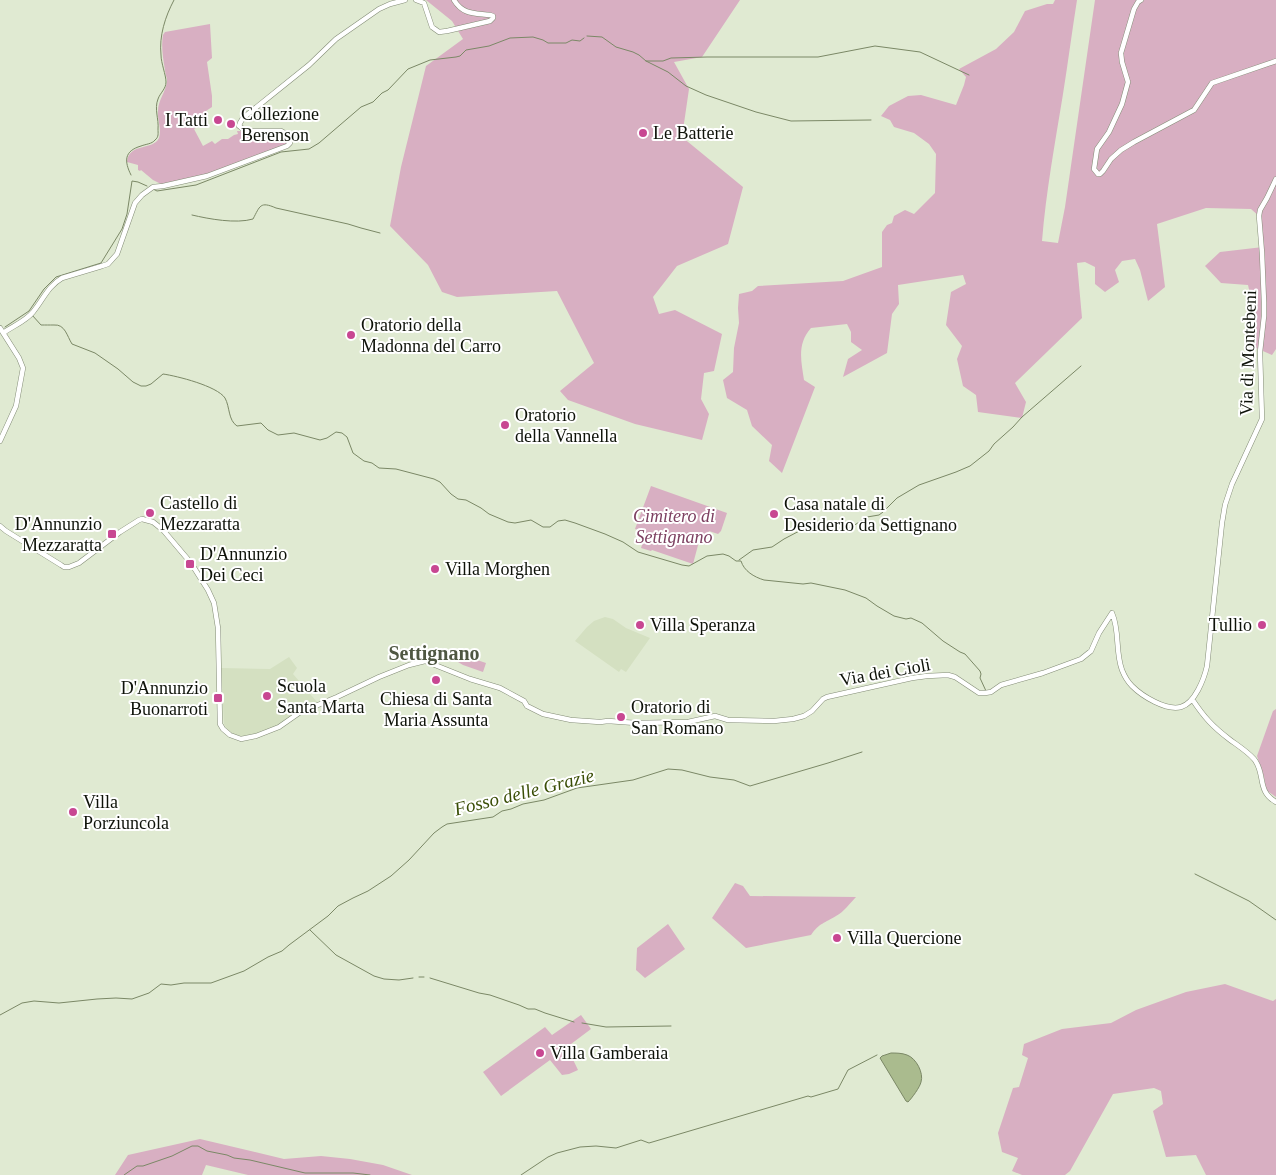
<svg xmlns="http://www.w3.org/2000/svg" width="1276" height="1175" font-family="Georgia,serif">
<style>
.built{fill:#d4e0c1}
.green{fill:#d8afc2}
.water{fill:#aabb8e;stroke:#7b8866}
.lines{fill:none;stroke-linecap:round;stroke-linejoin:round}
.stream{stroke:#7b8866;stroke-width:1}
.secondary-casing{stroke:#838c76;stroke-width:5.5}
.secondary{stroke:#fff;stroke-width:4.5}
.poi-dot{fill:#c84792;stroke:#fff;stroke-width:2}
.labels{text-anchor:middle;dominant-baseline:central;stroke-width:4;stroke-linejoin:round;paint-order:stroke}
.poi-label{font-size:18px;fill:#0e1209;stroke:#fff;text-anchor:start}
.street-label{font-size:18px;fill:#0e1209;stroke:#fff}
.park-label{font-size:18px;font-style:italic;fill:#7d4061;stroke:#fff}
.water-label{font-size:19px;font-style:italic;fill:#3a4e06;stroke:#fff}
.quarter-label{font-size:20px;font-weight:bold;fill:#4f5742;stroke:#fff}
</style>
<rect width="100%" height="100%" fill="#e0ead2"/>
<path class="built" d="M605 617 613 619 626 628 650 638 626 672 621 669 619 672 575 641 587 627 594 621Z
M289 657 297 668 293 674 317 702 300 710 274 728 254 734 241 736 233 734 227 729 224 724 221 668 270 669Z"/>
<path class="green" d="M426 0H740L702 57 674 62 689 89 682 137 743 187 728 244 677 266 653 297 659 314 675 310 722 334 714 371 704 373 701 399 709 414 702 440 635 424 568 400 560 391 594 363 557 291 457 297 442 292 428 265 390 226 401 167 426 66 463 39 452 21Z
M1055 0H1077C1072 31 1068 63 1063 94 1055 143 1046 192 1042 241L1058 243 1065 207 1095 0H1276V349L1272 355 1256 348 1250 336 1255 316 1248 285 1221 283 1205 266 1220 252 1263 247 1260 217 1251 209 1206 208 1157 224 1165 287 1148 301 1140 270 1135 259 1122 261 1115 270 1119 282 1105 292 1095 284V267L1085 262 1077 263 1082 318 1015 383 1026 402 1022 418 978 412 976 395 963 386 957 359 962 346 946 325 951 292 966 284 963 275 898 285 899 304 892 314 887 353 843 377 848 359 862 350 851 342V332L847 324 811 328C797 344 801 360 804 380L815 387 782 473 769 461 772 445 752 426 747 410 727 398 723 380 733 372 734 348 739 323 738 308 739 294 752 291 758 286 843 281 882 267V232L887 225 892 223 894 216 905 210 914 214 935 193 936 154 929 144 914 133 894 127 890 120 881 116 889 106 908 96 921 95 956 105 964 85 966 77 959 69 996 49 1014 32 1025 11 1047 4H1053Z
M210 24 212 58 207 62 212 96V107L206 111 208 121 194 129 203 146 212 141 215 144 222 139H228L234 135 238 134 237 131 282 133 287 136 288 142 287 144 205 175 166 183 161 184 153 180 141 170 140 171 138 170V165L127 162C129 142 153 151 159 138 162 129 157 119 158 111 158 100 166 92 167 81 167 77 165 74 165 70 163 58 161 47 163 35L165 32Z
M651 486 727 513 721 531 718 534 709 531 707 536 701 534 693 564 652 550 651 551 641 548 646 533 635 529Z
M451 649 468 657 486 663 483 672 463 665 448 656Z
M1276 709V797L1266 790 1264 777 1257 756 1273 711Z
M735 883 743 886 750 896 856 897C850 903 844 912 836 916 825 923 819 923 811 935L746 948 712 918Z
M668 924 685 949 645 978 636 970 637 948Z
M1225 984 1273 1001 1276 999V1175H1206L1196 1155 1166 1157 1153 1111 1163 1104 1161 1091 1154 1088 1113 1094 1070 1171 1065 1175H1022L1012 1171 1018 1158 1002 1152 998 1133 1013 1088 1019 1087 1028 1058 1022 1055 1024 1044 1062 1029 1111 1023 1136 1010 1186 992Z
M581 1015 591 1029 567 1047 578 1070 569 1074 562 1075 550 1060 501 1096 483 1072 545 1027 552 1035Z
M200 1139 284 1159 321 1156 350 1159 383 1165 412 1175H248L206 1165 202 1175H115L128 1155Z"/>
<path class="water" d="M891 1053C896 1053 902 1053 907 1055 916 1058 924 1073 921 1082 920 1087 912 1098 908 1102L906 1101 880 1058 882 1056Z"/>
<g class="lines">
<path class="stream" d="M587 36 602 37 616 47 633 52 639 55 646 61 668 72 686 86 706 95 756 112 791 121 871 120
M646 61H663L671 58 707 57H818L875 46 920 52 969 75
M131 175C124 161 124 151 141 146 146 144 152 144 155 140 159 137 158 133 158 129 159 119 154 109 158 99 160 93 166 89 166 82 166 75 161 63 161 55 159 36 165 17 174 0
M153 189 157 191 196 185 281 152 309 149 319 143 361 107 373 102 382 93 388 90 408 69 430 60 456 57 460 56 466 50 489 46 510 38 533 37 543 40 548 43H566L572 40 580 41 584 38
M192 215C209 219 236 224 253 219 260 206 260 201 276 208L348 224 361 228 380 233
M32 315 41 325C46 325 49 325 54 325 65 324 67 336 72 344L95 353 118 369 133 382 141 386H146L151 384 163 374C177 376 217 386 225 398 230 407 228 420 237 426L261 423 268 430 278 435 294 433 320 440 327 438 336 432 342 433 347 437 353 453 364 461 372 463 379 468 396 469 434 479 440 482 451 494 458 499 466 500 481 508 489 514 508 522 515 523 531 520 543 527H550L558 521 565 520 575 523 605 534 623 542 638 552 682 565 689 566 707 556 723 554 729 556 736 561H741C744 571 754 577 764 580L803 584 811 583 845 590 866 598 877 606 894 616 906 619 911 618 922 623 943 641 960 652 965 654 980 671 981 674 980 678 986 691
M5 327 29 311 44 289 56 277 101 263 122 229 127 214 132 181 138 182 147 186
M739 560 753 550 772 547 784 539 807 527 824 530H842L850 528 867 517 879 515 883 512 897 498 919 485 956 472 970 466 989 451 994 444 1013 427 1022 417 1081 366
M1195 874 1249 901 1276 920
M310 930 336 955 374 976 384 979 399 980 413 978
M419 977H424
M430 978 479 993 490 995 519 1005 528 1009H535L545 1013 574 1022
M0 1015 22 1003 34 1001 59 1003 97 999 116 998 132 999 149 993 161 984 171 985 184 983H211L244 971 268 957 282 951 289 945 328 916 338 906 353 898 368 891 391 876 409 860 434 833 442 827 447 824 493 817 502 811 511 809 523 804 544 800 577 788 633 780 668 769 682 770 710 777 734 780 750 786 828 763 862 752
M582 1023 606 1027 671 1026
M124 1175 137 1166H143L172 1156 192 1146H198L207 1151 227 1155 234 1158 250 1160 305 1173H353L370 1175
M521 1175 548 1157 557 1153 580 1147 596 1146 616 1148 641 1140 649 1143 808 1096 811 1097 838 1089 848 1070 877 1055"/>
<g class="secondary-casing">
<path id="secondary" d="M416 0 424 3 432 27 439 32 447 31 490 21 493 18V16L490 15C475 13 463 15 454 0
M1141 0 1138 2 1134 9 1121 53 1122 62 1128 82 1122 104 1109 132 1097 149 1094 169 1098 174H1100L1103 171 1111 159 1121 150 1134 142 1194 110 1212 83 1276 61
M0 328 19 358 23 368 16 406 0 441
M3 333C13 326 26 321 33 312 43 300 48 286 62 278L102 266 108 264 117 254 135 203 142 195 153 187 163 186 207 176 287 146 290 143 288 135 281 131H246L239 126 240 123 243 118 309 65 336 39 379 9 390 4 405 0
M0 526 6 531 61 565 64 567H69L79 563 120 532 139 520 142 519 153 522 163 530 191 563 208 590 214 603 218 628 220 724 223 729 230 735 241 739 256 736 279 727 299 713 306 710 337 697 379 677 409 665 425 661 470 679 500 688 524 701 527 706 543 714 571 720 600 722 608 721 636 723 688 722 715 716 728 720 774 721 793 719 804 716 812 711 823 699 827 697 912 678 927 676 948 675 955 677 979 693H985L991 692 1001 685 1043 673 1081 659 1091 651 1099 633 1112 613
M1112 613C1120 631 1115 651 1122 670 1124 675 1128 682 1132 686 1142 696 1166 711 1181 707 1195 703 1204 679 1207 666L1222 523 1225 505 1232 484 1262 419 1260 352 1264 316V302L1262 253 1259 216 1260 210 1267 198 1276 179
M1192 699C1204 717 1212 726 1229 739 1237 745 1247 751 1254 759 1266 773 1256 791 1276 802"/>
</g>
<use href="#secondary" class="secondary"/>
</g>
<g class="poi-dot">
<circle cx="218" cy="120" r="5"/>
<circle cx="231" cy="124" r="5"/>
<circle cx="643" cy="133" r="5"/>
<circle cx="351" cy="335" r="5"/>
<circle cx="505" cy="425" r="5"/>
<circle cx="150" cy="513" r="5"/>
<circle cx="774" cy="514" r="5"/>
<rect x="107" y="529" width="10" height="10" rx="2.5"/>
<rect x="185" y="559" width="10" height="10" rx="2.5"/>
<circle cx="435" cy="569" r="5"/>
<circle cx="640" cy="625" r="5"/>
<circle cx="1262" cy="625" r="5"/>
<circle cx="436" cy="680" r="5"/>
<circle cx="267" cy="696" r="5"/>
<rect x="213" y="693" width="10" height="10" rx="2.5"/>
<circle cx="621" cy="717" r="5"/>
<circle cx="73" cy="812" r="5"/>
<circle cx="837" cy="938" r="5"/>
<circle cx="540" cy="1053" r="5"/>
</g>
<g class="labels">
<g class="poi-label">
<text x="241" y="114">Collezione<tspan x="241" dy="21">Berenson</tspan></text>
<text x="208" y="120" text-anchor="end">I Tatti</text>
<text x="653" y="133">Le Batterie</text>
<text x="361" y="325">Oratorio della<tspan x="361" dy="21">Madonna del Carro</tspan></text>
<text x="515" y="415">Oratorio<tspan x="515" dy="21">della Vannella</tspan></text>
<text x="160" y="503">Castello di<tspan x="160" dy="21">Mezzaratta</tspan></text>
<text x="784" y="504">Casa natale di<tspan x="784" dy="21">Desiderio da Settignano</tspan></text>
<text x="102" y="524" text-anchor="end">D'Annunzio<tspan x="102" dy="21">Mezzaratta</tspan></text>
<text x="200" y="554">D'Annunzio<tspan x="200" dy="21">Dei Ceci</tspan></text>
<text x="445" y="569">Villa Morghen</text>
<text x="650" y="625">Villa Speranza</text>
<text x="1252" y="625" text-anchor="end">Tullio</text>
<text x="277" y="686">Scuola<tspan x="277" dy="21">Santa Marta</tspan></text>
<text x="208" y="688" text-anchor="end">D'Annunzio<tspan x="208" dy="21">Buonarroti</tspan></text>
<text x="436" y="699" text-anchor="middle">Chiesa di Santa<tspan x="436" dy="21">Maria Assunta</tspan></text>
<text x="631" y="707">Oratorio di<tspan x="631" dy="21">San Romano</tspan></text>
<text x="83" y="802">Villa<tspan x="83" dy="21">Porziuncola</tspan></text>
<text x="847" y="938">Villa Quercione</text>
<text x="550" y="1053">Villa Gamberaia</text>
</g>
<g class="street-label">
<text transform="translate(1248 353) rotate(-88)">Via di Montebeni</text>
<text transform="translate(885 672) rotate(-10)">Via dei Cioli</text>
</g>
<g class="park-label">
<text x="674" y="516">Cimitero di<tspan x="674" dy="21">Settignano</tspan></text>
</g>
<g class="water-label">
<text transform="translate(524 792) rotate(-14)">Fosso delle Grazie</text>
</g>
<g class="quarter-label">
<text x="434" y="653">Settignano</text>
</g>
</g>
</svg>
